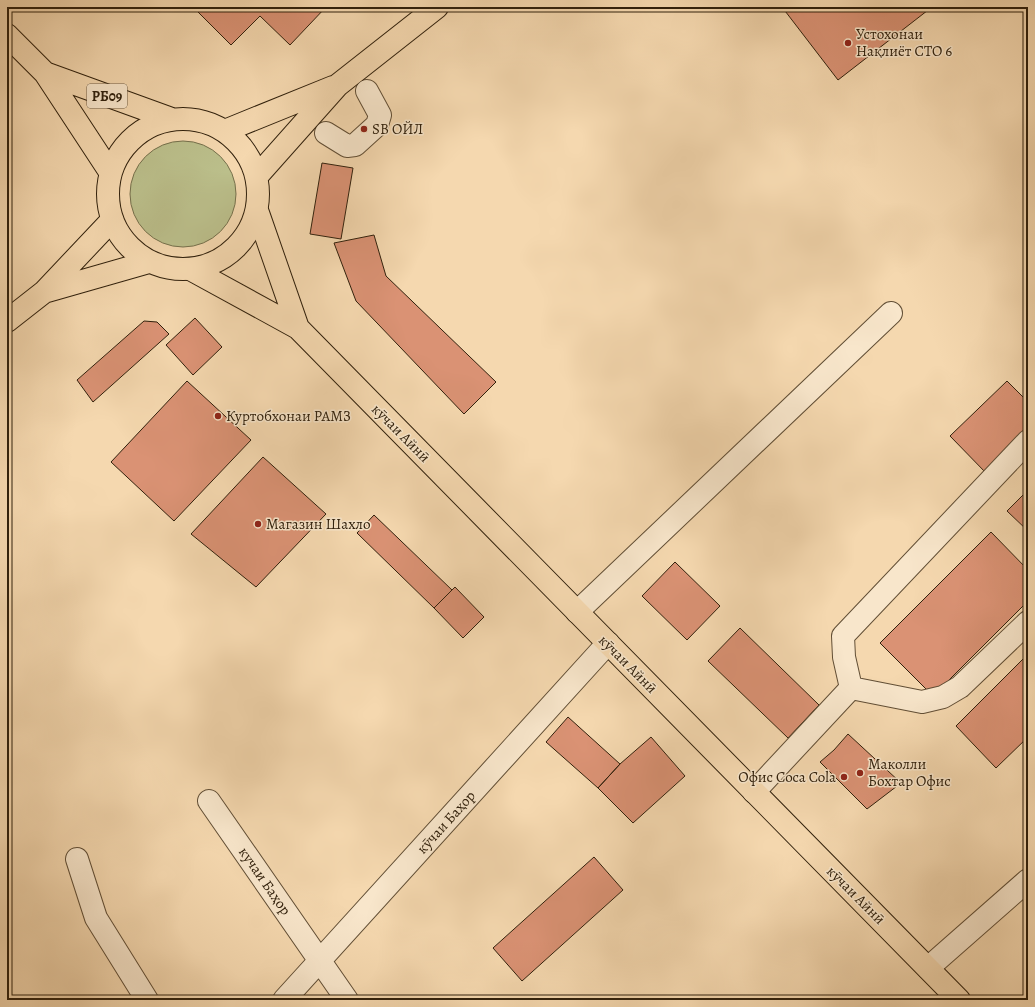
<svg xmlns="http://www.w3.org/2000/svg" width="1035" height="1007" font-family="Alegreya,serif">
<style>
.green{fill:#bbbf8b;stroke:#76704c}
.building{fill:#da9274;stroke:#30200c}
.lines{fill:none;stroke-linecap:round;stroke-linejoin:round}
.minor-casing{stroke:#614e35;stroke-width:24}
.major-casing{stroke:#30200c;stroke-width:24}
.highway-casing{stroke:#30200c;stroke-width:24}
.minor{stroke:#f8e6cb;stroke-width:22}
.major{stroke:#f5d8af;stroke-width:22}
.highway{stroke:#f5d8af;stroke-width:22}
.poi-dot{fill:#8f2418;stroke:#f8e6cb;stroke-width:1.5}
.labels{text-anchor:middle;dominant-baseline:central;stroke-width:3;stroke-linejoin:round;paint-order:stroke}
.shield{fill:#f8e6cb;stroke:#6c5b45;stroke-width:1}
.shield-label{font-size:14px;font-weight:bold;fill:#30200c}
.poi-label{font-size:15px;fill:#30200c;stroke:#f8e6cb;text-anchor:start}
.street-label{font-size:15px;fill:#30200c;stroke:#f8e6cb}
</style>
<rect width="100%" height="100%" fill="#f5d8af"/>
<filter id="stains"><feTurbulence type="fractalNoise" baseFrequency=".005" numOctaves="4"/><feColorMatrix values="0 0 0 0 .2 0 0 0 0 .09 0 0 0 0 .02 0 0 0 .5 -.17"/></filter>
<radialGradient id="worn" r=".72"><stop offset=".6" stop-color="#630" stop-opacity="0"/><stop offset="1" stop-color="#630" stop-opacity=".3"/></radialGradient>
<path class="green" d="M130 194a53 53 0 1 1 106 0a53 53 0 1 1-106 0Z"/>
<path class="building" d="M193 7H326L290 45 260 16 231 45Z
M782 7H932L838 80Z
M322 163 353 168 341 239 310 234Z
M374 235 386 276 496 382 464 414 356 301 334 243Z
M195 318 222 347 193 375 166 345Z
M144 321 157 322 169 334 93 402 77 380Z
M187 381 251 440 174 521 111 462Z
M1007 381 1028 402V433L987 474 950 436Z
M263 457 326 514 256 587 191 534Z
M1028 490V531L1007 511Z
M374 515 452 590 434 608 357 533Z
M991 532 1028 570V601L933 696 880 643Z
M675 562 720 606 687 640 642 596Z
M455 587 484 617 463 638 434 608Z
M740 628 819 705 788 738 708 661Z
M1023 659 1028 664V737L996 768 956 726Z
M568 717 620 764 598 788 546 742Z
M848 734 901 783 867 809 820 762 834 750Z
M651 737 685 776 633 823 598 788 620 764Z
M594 857 623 890 522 981 493 948Z"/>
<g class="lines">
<g class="minor-casing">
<path id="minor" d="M326 133 347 146 355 145 377 125 380 115 367 91
M577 612 891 313
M851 688 844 657 843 636 1028 441
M851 688 922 702 943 697 960 687 1028 622
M754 792 851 688
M209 801 347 1000
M77 859 96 918 147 1000
M928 968 1028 880
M284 1000 608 643"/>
</g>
<g class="major-casing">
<path id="major" d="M112 220 44 292 149 262
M192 270 298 328 258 213
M7 321 44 292
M298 328 959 1000"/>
</g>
<g class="highway-casing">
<path id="highway" d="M7 35 45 73 110 172
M45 73 169 118
M108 194a75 75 0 1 1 150 0a75 75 0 1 1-150 0Z
M227 130 333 87
M258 175 338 85 437 7"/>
</g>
<use href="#minor" class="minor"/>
<use href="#major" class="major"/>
<use href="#highway" class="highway"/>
</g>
<g class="poi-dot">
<circle cx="848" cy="43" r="4"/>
<circle cx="364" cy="129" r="4"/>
<circle cx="218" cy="416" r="4"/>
<circle cx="258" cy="524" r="4"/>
<circle cx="860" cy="773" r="4"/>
<circle cx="844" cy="777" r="4"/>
</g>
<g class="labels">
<rect class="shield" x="87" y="84" width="40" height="24" rx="3"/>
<g class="shield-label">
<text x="107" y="96">РБ09</text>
</g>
<g class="poi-label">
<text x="856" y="34">Устохонаи<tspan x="856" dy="17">Нақлиёт СТО 6</tspan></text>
<text x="372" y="129">SB ОЙЛ</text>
<text x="226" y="416">Куртобхонаи РАМЗ</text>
<text x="266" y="524">Магазин Шахло</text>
<text x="868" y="764">Маколли<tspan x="868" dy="17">Бохтар Офис</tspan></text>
<text x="836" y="777" text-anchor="end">Офис Coca Cola</text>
</g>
<g class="street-label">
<text transform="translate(401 433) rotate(45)">кӯчаи Айнӣ</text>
<text transform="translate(628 664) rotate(45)">кӯчаи Айнӣ</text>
<text transform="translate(446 822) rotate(-48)">кӯчаи Баҳор</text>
<text transform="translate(265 881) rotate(55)">кучаи Баҳор</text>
<text transform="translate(856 895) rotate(45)">кӯчаи Айнӣ</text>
</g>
</g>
<rect width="1035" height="1007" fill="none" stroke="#f5d8af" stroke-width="24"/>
<rect x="8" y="8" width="1019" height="991" fill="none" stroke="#30200c" stroke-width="2"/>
<rect x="12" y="12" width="1011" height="983" fill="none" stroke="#30200c"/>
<rect width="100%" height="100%" filter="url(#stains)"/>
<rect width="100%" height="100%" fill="url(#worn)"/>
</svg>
